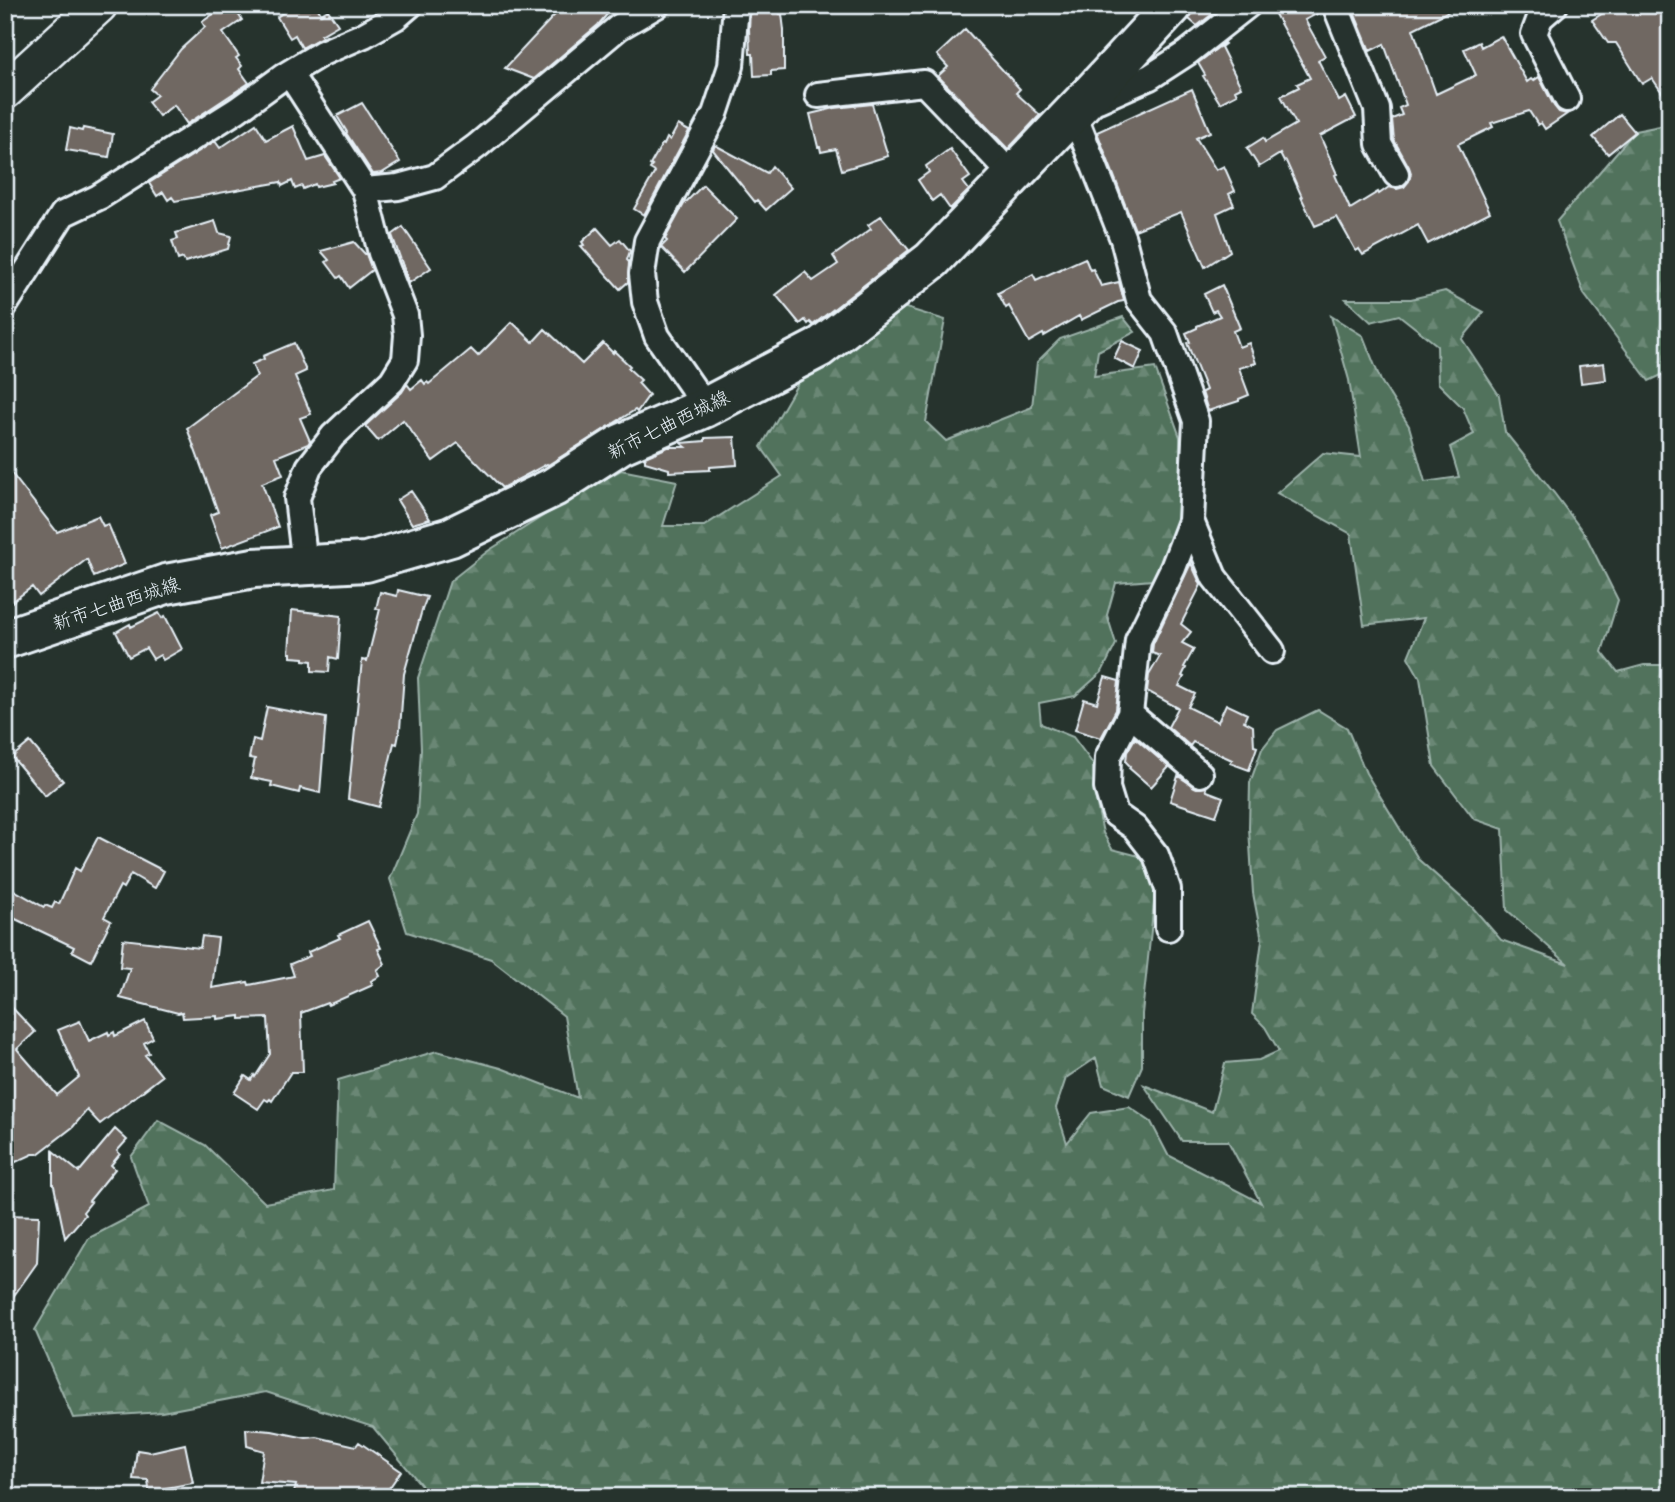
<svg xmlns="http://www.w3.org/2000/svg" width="1675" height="1502" font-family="Delius,'Klee One',sans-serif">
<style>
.forest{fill:url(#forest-firs);stroke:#9cb2aa;stroke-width:2}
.building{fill:#706862;stroke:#e8f1f8;stroke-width:2}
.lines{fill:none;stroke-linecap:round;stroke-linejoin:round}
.street-casing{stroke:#e8f1f8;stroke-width:30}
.secondary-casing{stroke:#e8f1f8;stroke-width:40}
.primary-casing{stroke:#e8f1f8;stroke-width:44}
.street{stroke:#26332d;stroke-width:24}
.secondary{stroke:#26332d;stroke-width:35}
.primary{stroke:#26332d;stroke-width:38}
.labels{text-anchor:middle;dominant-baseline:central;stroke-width:7;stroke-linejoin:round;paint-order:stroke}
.street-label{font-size:19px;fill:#e8f1f8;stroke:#26332d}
</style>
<defs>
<pattern id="forest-firs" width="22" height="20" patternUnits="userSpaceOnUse" patternTransform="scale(1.75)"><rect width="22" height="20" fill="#51725c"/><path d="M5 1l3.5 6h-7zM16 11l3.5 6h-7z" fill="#6a8774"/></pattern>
</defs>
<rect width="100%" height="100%" fill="#26332d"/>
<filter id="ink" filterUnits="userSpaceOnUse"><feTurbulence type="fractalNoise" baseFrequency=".0143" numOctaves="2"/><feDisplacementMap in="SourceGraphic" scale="14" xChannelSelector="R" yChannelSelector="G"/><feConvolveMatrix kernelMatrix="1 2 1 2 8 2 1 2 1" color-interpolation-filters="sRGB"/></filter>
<g filter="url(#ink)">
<path class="forest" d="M1670 124V371L1649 381 1584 294 1557 221 1635 131Z
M1445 291 1484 312 1462 339 1499 395 1505 432 1554 493 1586 536 1618 600 1602 652 1618 672 1644 665H1670V1497H431L373 1427 266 1392 162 1412 73 1418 35 1330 89 1238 149 1207 131 1157 158 1120 205 1145 265 1203 334 1190 338 1080 437 1051 501 1068 578 1098 564 1016 491 959 407 932 390 879 417 814 421 749 418 678 450 581 488 551 579 493 621 470 677 481 663 526H704L782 476 761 447 798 383 903 307 945 320 926 422 946 441 1032 407 1037 362 1060 339 1123 317 1135 332 1098 351 1094 376 1155 368 1180 437V490L1176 550 1153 580 1116 583 1107 615 1116 644 1102 672 1075 696 1039 703 1041 724 1073 737 1093 764 1095 795 1103 833 1112 849 1147 858 1155 893 1142 1014V1066L1129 1096 1103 1085 1096 1058 1066 1078 1056 1108 1067 1143 1091 1113 1129 1107 1151 1122 1168 1155 1261 1203 1228 1141H1182L1144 1085 1212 1112 1225 1063 1259 1060 1279 1051 1265 1027 1252 1014 1262 940 1253 893 1249 828 1250 783 1262 749 1277 730 1318 710 1347 728 1366 773 1419 860 1473 908 1501 940 1568 964 1507 910 1503 829 1474 819 1434 766 1420 678 1408 657 1424 618 1364 625 1351 534 1277 493 1323 453 1361 457 1349 380 1331 316 1363 336 1381 381 1409 426 1425 482 1459 477 1450 447 1474 434 1463 408 1438 383 1437 345 1399 315 1371 322 1346 299H1411Z"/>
<path class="building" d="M226 5H232L242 20 223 33 239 56 236 58 242 66 239 69 249 83 187 124 174 105 159 116 148 102 157 95 150 89 181 49 205 27 202 22Z
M293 5H316L321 14 328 10 338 25 321 35 322 37 302 48 295 35 290 38 277 17Z
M564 5H615L598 25 534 79 505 68Z
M1194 5H1224L1197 26 1189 19 1194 10Z
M1270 5H1320L1322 11 1305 20 1325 56 1318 60 1339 101 1346 97 1356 117 1320 136 1337 174 1335 175 1350 209 1378 192 1379 194 1389 187 1397 189 1404 187 1409 181 1411 173 1409 167 1394 140 1392 119 1402 115 1399 108 1406 105 1384 44 1370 51 1351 5H1461L1413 29 1436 94 1476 75 1464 49 1479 42 1481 47 1501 36 1527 82 1531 79 1533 81 1539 77 1554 106 1559 112 1567 114 1545 129 1541 123 1538 125 1529 111 1491 123 1493 127 1458 144 1490 212 1428 244 1418 225 1363 255 1359 249 1356 251 1337 217 1315 226 1301 197H1302L1286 161 1284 162 1280 154 1259 167 1247 148 1263 138 1265 142 1296 124 1281 96 1299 87 1297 84 1310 78Z
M1616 5H1655L1670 28V104L1652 78 1642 84 1616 43H1608L1592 20Z
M779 10 780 14H782L784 30V70L771 71V75L754 76 753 54H750L749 29 750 12Z
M965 29 1020 89 1016 93 1040 115 1008 149 938 76 948 67 937 55Z
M1224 43 1225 44 1221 47 1241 87 1235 90 1237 94 1220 103 1203 76 1205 75 1198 63Z
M1192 89 1210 132 1196 138 1216 170 1224 166 1235 191 1229 194 1234 205 1217 213 1230 251 1205 267 1181 212 1135 230 1097 132Z
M362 103 400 162 382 173 373 174 346 133 347 132 337 116Z
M872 104 888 156 842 170 836 149 821 152 820 147H818L810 114 835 108Z
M1620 114 1635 132 1608 154 1593 137Z
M256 124 266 140 293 126 308 161 325 156 340 178 332 181 333 183 316 187 315 184 303 189 302 186 295 189 292 181 282 186 281 182 175 201 172 197 168 200 163 192 157 196 149 183 215 141 220 148Z
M678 125 689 131 644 215 634 209 655 172 650 169 652 166 650 165 662 144 664 145 667 138 670 140Z
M70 128 82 131 83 128 113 134 109 157 66 150Z
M715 145 767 173 772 166 791 188 766 210 757 200 755 202 713 150Z
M950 149 970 177 963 182 969 190 950 209 940 195 932 201 918 180 929 172 926 166Z
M703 185 737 219 685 272 661 247 667 241 665 239 684 204Z
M881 216 909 250 813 325 810 322 808 324 805 320 800 324 776 295 805 272 813 281 838 264 833 256 871 229 868 225Z
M215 221 219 233 231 236 228 249 185 262 183 258 178 260 172 241 178 239 176 233Z
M403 227 431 268 409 283 392 235Z
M597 228 612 245 620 239 630 251 627 260 629 262 628 282 620 289 581 246 584 245 582 242Z
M354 242 365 254H366L372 270 349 288 341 276 338 278 326 262 329 260 321 251Z
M1085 258 1090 270 1093 269 1101 286 1119 282 1124 301 1118 302 1081 320 1079 316 1044 336 1043 334 1029 342 1009 306 1006 308 998 293 1033 274 1036 280Z
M1222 285 1240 328 1233 331 1239 347 1249 343 1256 363 1239 368 1249 395 1239 399V401L1208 411 1202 392 1206 390 1187 343 1190 342 1186 333 1197 328V326L1220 316 1216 310 1212 312 1204 294Z
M512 322 533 342 545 329 582 364 603 343 613 353 614 351 630 366 628 368 641 380 638 383 649 395 637 412 635 410 548 465 547 464 502 488 458 443 433 461 403 420 378 441 365 426 402 392 407 384 411 389 422 380 425 384 427 382 429 384 471 349 478 356Z
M1122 341 1143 351 1135 369 1114 358Z
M294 343 306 371 295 376 311 414 300 418 310 441 308 444 276 457 283 475 262 483 278 527 222 548 210 515 218 512 187 428 257 376 252 364 264 359 263 356Z
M1604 363 1606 380 1581 383 1579 366Z
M735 437 737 465 710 467V470L669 472V469L645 462V457L668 447H686L681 443 705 441V438Z
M5 465 57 532 98 516 103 526 108 524 125 564 94 577 87 559 39 596 32 587 5 607Z
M411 491 430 519 412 524 397 500Z
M1191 563 1201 585 1181 624 1191 632 1182 643 1194 649 1184 667 1186 668 1182 676 1184 677 1179 686 1195 694 1188 707 1218 722 1226 704 1247 714 1244 721 1253 726 1254 746 1257 747 1249 770 1230 763 1232 760 1193 742 1190 746 1168 727 1178 708 1147 691 1149 675 1160 656 1152 653 1153 644Z
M398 590 427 597 422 610 404 674 400 729 397 744 394 743 379 807 348 799 362 660 367 661 380 609H376L380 592 397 596Z
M292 610 341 616 338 659 330 657 329 672 312 671V661L304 660V658L291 657V653H289Z
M159 613 162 618 165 616 182 649 163 660 160 655 153 659 146 648 129 657 116 632 130 624 131 627Z
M1105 677 1119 681 1116 710 1101 738 1075 730 1084 699 1097 703Z
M267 707 326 718 320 793 300 788 299 793 271 786 272 782 251 778 255 759 249 758 253 739 260 741Z
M1135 738 1169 767 1151 787 1129 768 1130 766 1126 762 1127 752Z
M30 742 63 781 45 796 12 757Z
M1178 776 1197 788 1206 787 1207 791 1223 797 1216 816 1170 801Z
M98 837 164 871 155 888 131 874 123 888 120 886 104 917 111 921 91 961 72 951 74 947 5 914V885L44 907 45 905 52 908 55 902 59 904 75 868 80 871Z
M368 921 381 948 378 949 385 964 377 970 380 976 371 981 373 985 328 1005 327 1003 301 1013 303 1072H291L272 1101 270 1099 268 1101 265 1099 258 1109 234 1093 245 1076 251 1080 254 1075 255 1077 270 1054 268 1018 240 1019V1016L217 1019V1016L183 1018 182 1012 178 1013 120 998 130 968 120 967 123 939 200 948 202 936 218 938 212 988 248 982 249 985 294 976 290 964 310 956 308 952 340 938 338 935Z
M5 1000 35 1032 17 1049 57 1095 79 1077 58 1030 80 1021 89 1041 108 1032 109 1035 114 1032 115 1036 145 1021 153 1038 144 1043 149 1053 145 1055 162 1076 100 1124 87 1110 73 1127 38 1154H33L5 1167Z
M115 1129 127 1140 117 1151 120 1154 111 1165 115 1169 89 1201 91 1202 83 1212 85 1215 65 1238 54 1186 53 1185V1151L79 1172Z
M5 1215 39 1216 37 1263 5 1308Z
M246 1429 272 1431 306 1438 317 1437 356 1446 359 1442 401 1471 383 1497H293L296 1485 259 1482 264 1451 247 1446Z
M185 1444 193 1483 166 1488 168 1497H150L148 1480 133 1479 137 1450 150 1452Z"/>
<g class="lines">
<g class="street-casing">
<path id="street" d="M1335 5 1377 109 1379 144 1396 174
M1555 5 1540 18 1534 34 1567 99
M284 76 295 82 365 190 381 253 405 315 407 335 405 360 392 381 333 436 309 467 297 498 305 565
M818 95 924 83 1012 175
M1092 99 1098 100 1150 77 1187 53 1248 5
M1073 112 1123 239 1139 300 1165 333 1196 421 1191 521 1173 568 1138 640 1130 714 1200 774
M365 190 398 187 435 177 477 146 619 27 657 5
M5 305 63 214 99 197 237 110 284 76 322 53 364 35 396 17 410 5
M706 407 657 336 645 302 642 274 647 241 715 114 731 66 736 5
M1191 521 1214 577 1272 651
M1130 714 1108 757 1107 788 1115 814 1135 828 1156 855 1168 889V928"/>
</g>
<g class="secondary-casing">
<path id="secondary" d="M5 91 99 5"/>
</g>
<g class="primary-casing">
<path id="primary" d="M5 639 166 584 254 568 366 562 451 537 554 487 621 444 706 407 819 348 932 260 1087 98 1173 5"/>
</g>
<use href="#street" class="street"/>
<use href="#secondary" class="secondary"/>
<use href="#primary" class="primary"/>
</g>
</g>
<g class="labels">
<g class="street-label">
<text transform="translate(668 424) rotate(-26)">新市七曲西城線</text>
<text transform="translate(116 603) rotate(-18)">新市七曲西城線</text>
</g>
</g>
<rect width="1675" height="1502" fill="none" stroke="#26332d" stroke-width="28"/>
<rect x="14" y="14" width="1647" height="1474" fill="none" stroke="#e8f1f8" stroke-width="2.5" filter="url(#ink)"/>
</svg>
